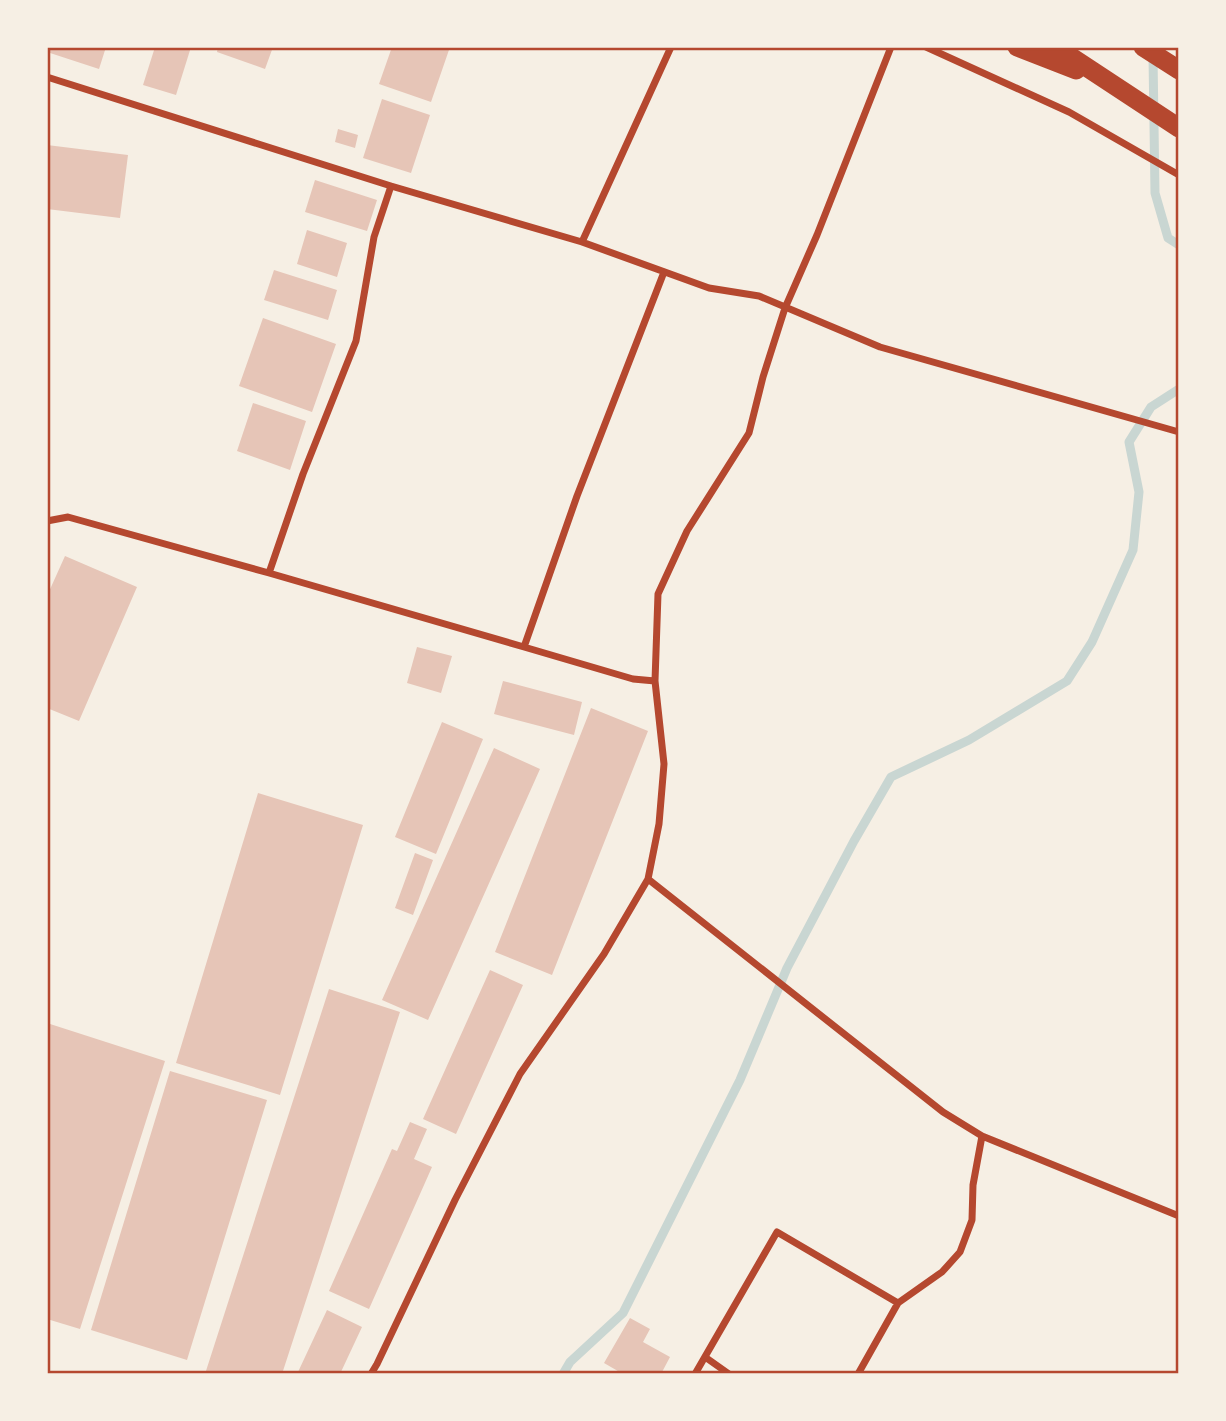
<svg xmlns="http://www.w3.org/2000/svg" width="1226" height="1421" font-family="'PT Sans',sans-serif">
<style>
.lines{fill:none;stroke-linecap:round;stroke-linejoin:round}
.stream{stroke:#c9d6d2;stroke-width:9}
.building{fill:#e6c5b7}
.minor{stroke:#b5482f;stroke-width:7}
.trunk{stroke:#b5482f;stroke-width:19}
.neatline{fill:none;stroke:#b5482f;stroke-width:2.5}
</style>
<rect width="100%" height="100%" fill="#f6efe4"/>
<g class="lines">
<path class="stream" d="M1153 56 1155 193 1168 238 1179 245
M563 1374 570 1362 623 1313 740 1080 787 968 854 841 891 777 969 740 1067 681 1092 642 1133 550 1139 492 1129 442 1151 407 1179 389"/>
</g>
<path class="building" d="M47 47H106L99 69 47 52Z
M155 47H191L176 95 143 85Z
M218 47H273L265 69 217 52Z
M392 47H450L431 102 379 84Z
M382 99 430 115 411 173 363 158Z
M338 129 358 135 355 148 335 142Z
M47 145 128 155 120 218 47 209Z
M315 180 377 200 367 231 305 212Z
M307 230 347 243 337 277 297 264Z
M274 270 337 290 328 320 264 300Z
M263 318 336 344 312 412 239 386Z
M253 403 306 421 290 470 237 451Z
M65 556 137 587 79 721 47 708V596Z
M417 647 452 656 441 693 407 683Z
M503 681 582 702 574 735 494 714Z
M591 708 648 731 552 975 495 952Z
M442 722 483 739 436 854 395 837Z
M494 748 540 769 428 1020 382 1000Z
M258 793 363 825 280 1095 176 1063Z
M415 853 433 860 413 915 395 908Z
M490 970 523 985 456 1134 423 1119Z
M329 989 400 1012 282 1374H205Z
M47 1023 165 1061 80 1329 47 1319Z
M170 1071 267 1100 187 1360 91 1330Z
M410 1122 427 1129 414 1159 432 1167 369 1309 329 1291 392 1149 397 1151Z
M327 1310 362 1327 340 1374H302L298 1372Z
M630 1318 650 1329 643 1342 670 1357 661 1374H623L604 1363Z"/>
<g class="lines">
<path class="minor" d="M926 47 1069 112 1179 175
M47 77 391 186 582 242 709 288 759 296 880 347 1179 432
M391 186 374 237 356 341 303 474 269 573 524 647
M582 242 671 47
M47 521 68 517 269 573
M655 681 633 679 524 647 577 496 664 272
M648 879 943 1112 982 1136 1179 1216
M705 1357 729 1374
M371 1374 377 1364 455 1200 520 1074 604 954 648 879 659 824 664 764 655 681 658 594 687 531 749 433 763 377 785 308 817 235 891 47
M695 1374 777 1232 898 1303 942 1272 960 1252 972 1220 973 1185 982 1136
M858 1374 898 1303"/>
<path class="trunk" d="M1017 47 1076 70
M1056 47 1179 128
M1143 47 1179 70"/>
</g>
<rect width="1226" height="1421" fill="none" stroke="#f6efe4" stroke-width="98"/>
<rect x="49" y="49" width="1128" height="1323" class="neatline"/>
</svg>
